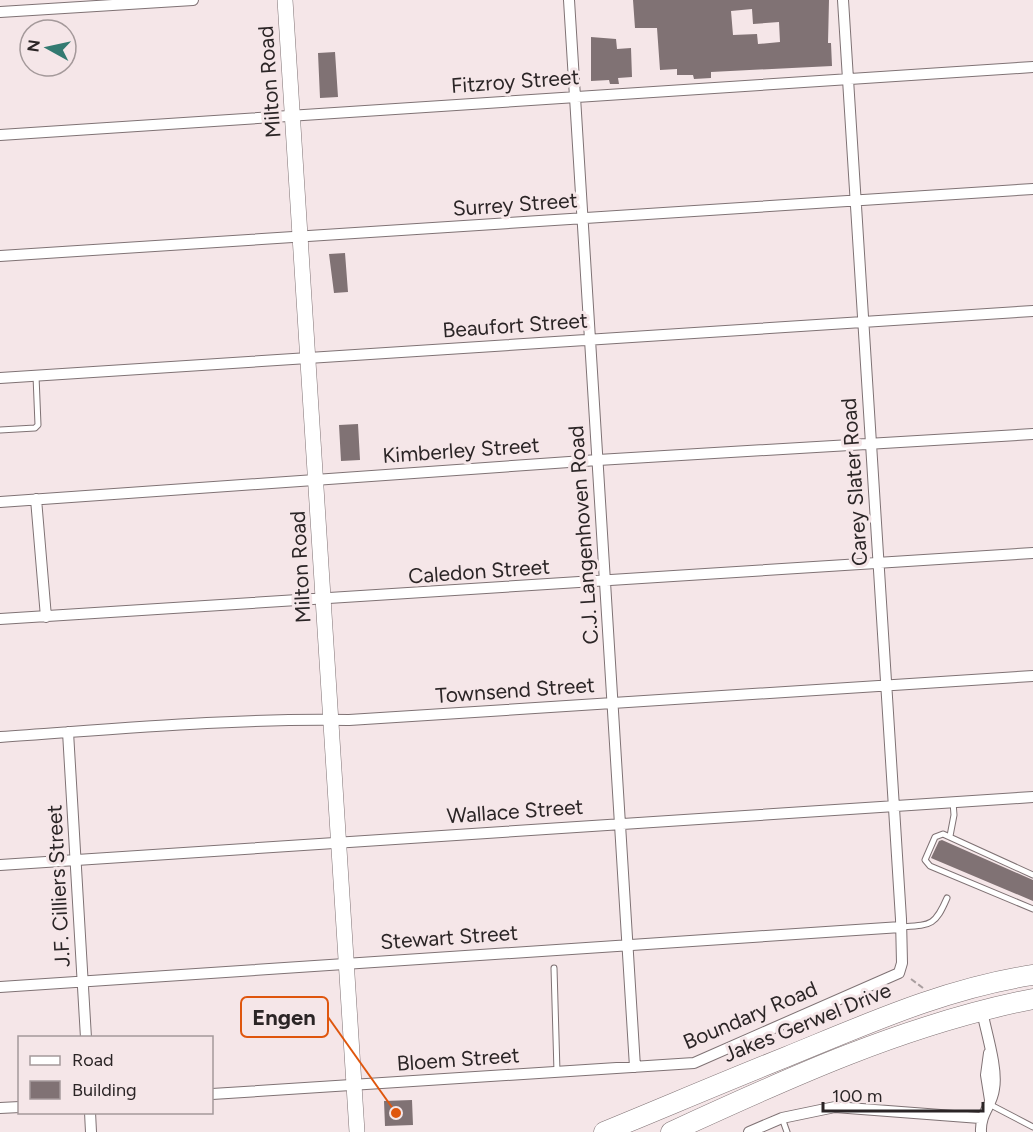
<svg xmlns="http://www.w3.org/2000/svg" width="1033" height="1132" font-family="Figtree,sans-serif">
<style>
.building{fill:#807274;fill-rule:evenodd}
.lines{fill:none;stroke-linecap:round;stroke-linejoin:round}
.lane-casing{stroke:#7f7274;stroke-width:7}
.street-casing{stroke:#7f7274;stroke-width:12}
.secondary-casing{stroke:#7f7274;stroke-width:16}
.highway-casing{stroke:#7f7274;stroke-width:21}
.path{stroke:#a99e9f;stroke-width:2;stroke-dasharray:6 3;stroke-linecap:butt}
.lane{stroke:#fff;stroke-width:5}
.street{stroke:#fff;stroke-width:10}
.secondary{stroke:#fff;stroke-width:15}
.highway{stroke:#fff;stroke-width:20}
.labels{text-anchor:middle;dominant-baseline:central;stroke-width:6;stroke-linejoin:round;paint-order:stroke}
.street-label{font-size:21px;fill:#2b2526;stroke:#f5e6e8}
.leader{fill:none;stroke:#df560d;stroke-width:2}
.callout-dot{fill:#df560d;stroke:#f5e6e8;stroke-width:2}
.callout{fill:#f5e6e8;stroke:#df560d;stroke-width:2}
.callout-label{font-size:22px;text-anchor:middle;font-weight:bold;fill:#2b2526}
</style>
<rect width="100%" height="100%" fill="#f5e6e8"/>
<path class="building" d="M633 0H829L828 43H831L832 66 711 72V78L694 79 693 75H677V69L660 70 657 28H635ZM752 9 753 24 779 22 780 42 758 44 757 34 733 35 731 11Z
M591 37 616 39 617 49 631 48 632 77 618 78 619 84H610L609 80 591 81Z
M335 52 338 97 320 98 318 53Z
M345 253 348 292 334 293 329 254Z
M358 424 360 460 341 461 339 425Z
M942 840 1033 880V901L931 858 939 841Z
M412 1100 413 1125 385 1126 384 1101Z"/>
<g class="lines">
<g class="lane-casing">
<path id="lane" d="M0 430 35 428 38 425 36 376
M950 836 954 815 953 802
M1033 875 943 834 935 837 925 860 930 866 1033 909
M901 927C931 925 935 926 947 898
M554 968 557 1072
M989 1104 1033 1127
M782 1118 787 1132"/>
</g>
<g class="street-casing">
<path id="street" d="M569 0 635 1067
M0 12 193 0
M0 135 1033 67
M0 256 1033 189
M0 378 1033 311
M36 499 46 617
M0 502 598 460 1033 434
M0 619 1033 553
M68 732 86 1038
M0 737C116 729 233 718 349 720L1033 676
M0 865 1033 797
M0 987 901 927
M989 1053 986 1075 990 1100
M212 1094 694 1063 899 973 902 963 901 919 843 0
M0 1108 20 1107
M90 1112 91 1132
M749 1132 782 1118 835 1107 980 1118
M981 1132C980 1113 992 1106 994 1089 998 1069 986 1032 982 1011"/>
</g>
<g class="secondary-casing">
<path id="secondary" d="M285 0 357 1132"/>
</g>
<g class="highway-casing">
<path id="highway" d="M604 1132C665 1107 726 1081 786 1057 867 1024 946 988 1033 975
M671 1132C788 1078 906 1024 1033 999"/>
</g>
<path class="path" d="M911 979 923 988"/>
<use href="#lane" class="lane"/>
<use href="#street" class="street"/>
<use href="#secondary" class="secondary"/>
<use href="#highway" class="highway"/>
</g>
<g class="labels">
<g class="street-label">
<text transform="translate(515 81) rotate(-4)">Fitzroy Street</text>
<text transform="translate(269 82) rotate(-94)">Milton Road</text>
<text transform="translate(515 204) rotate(-4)">Surrey Street</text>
<text transform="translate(515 325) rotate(-4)">Beaufort Street</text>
<text transform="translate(461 450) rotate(-4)">Kimberley Street</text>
<text transform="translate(854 482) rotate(-94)">Carey Slater Road</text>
<text transform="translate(583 535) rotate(-94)">C.J. Langenhoven Road</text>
<text transform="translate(300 567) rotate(-93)">Milton Road</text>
<text transform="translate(479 571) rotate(-4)">Caledon Street</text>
<text transform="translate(515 690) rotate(-4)">Townsend Street</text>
<text transform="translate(515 811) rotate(-4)">Wallace Street</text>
<text transform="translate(58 886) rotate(-93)">J.F. Cilliers Street</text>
<text transform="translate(449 937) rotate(-4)">Stewart Street</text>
<text transform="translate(750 1015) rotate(-23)">Boundary Road</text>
<text transform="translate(807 1022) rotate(-22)">Jakes Gerwel Drive</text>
<text transform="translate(458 1059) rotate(-4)">Bloem Street</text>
</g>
</g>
<path class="leader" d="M396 1113L328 1017"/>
<circle class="callout-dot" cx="396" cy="1113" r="6"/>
<rect class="callout" x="241" y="997" width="87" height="40" rx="6"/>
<g class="callout-label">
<text x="284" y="1025">Engen</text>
</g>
<rect x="18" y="1036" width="195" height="78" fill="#f5e6e8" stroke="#a4999a" stroke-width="1.5"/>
<rect x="30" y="1056" width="30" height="9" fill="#ffffff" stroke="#a4999a" stroke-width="1.5"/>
<text x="72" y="1066" font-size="18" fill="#2b2526">Road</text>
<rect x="30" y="1081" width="30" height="18" fill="#807274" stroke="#a4999a" stroke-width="1.5"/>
<text x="72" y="1096" font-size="18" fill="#2b2526">Building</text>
<g transform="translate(48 48) rotate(278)"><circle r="28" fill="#f5e6e8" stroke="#a4999a" stroke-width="1.5"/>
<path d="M0-4.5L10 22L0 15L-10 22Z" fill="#337a71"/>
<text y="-9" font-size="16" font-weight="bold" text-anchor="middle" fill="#2b2526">N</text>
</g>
<path d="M823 1102v9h160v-9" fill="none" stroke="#2b2526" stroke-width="3"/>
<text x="832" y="1102" font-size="18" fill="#2b2526" stroke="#f5e6e8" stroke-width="4.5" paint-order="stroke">100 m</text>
</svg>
